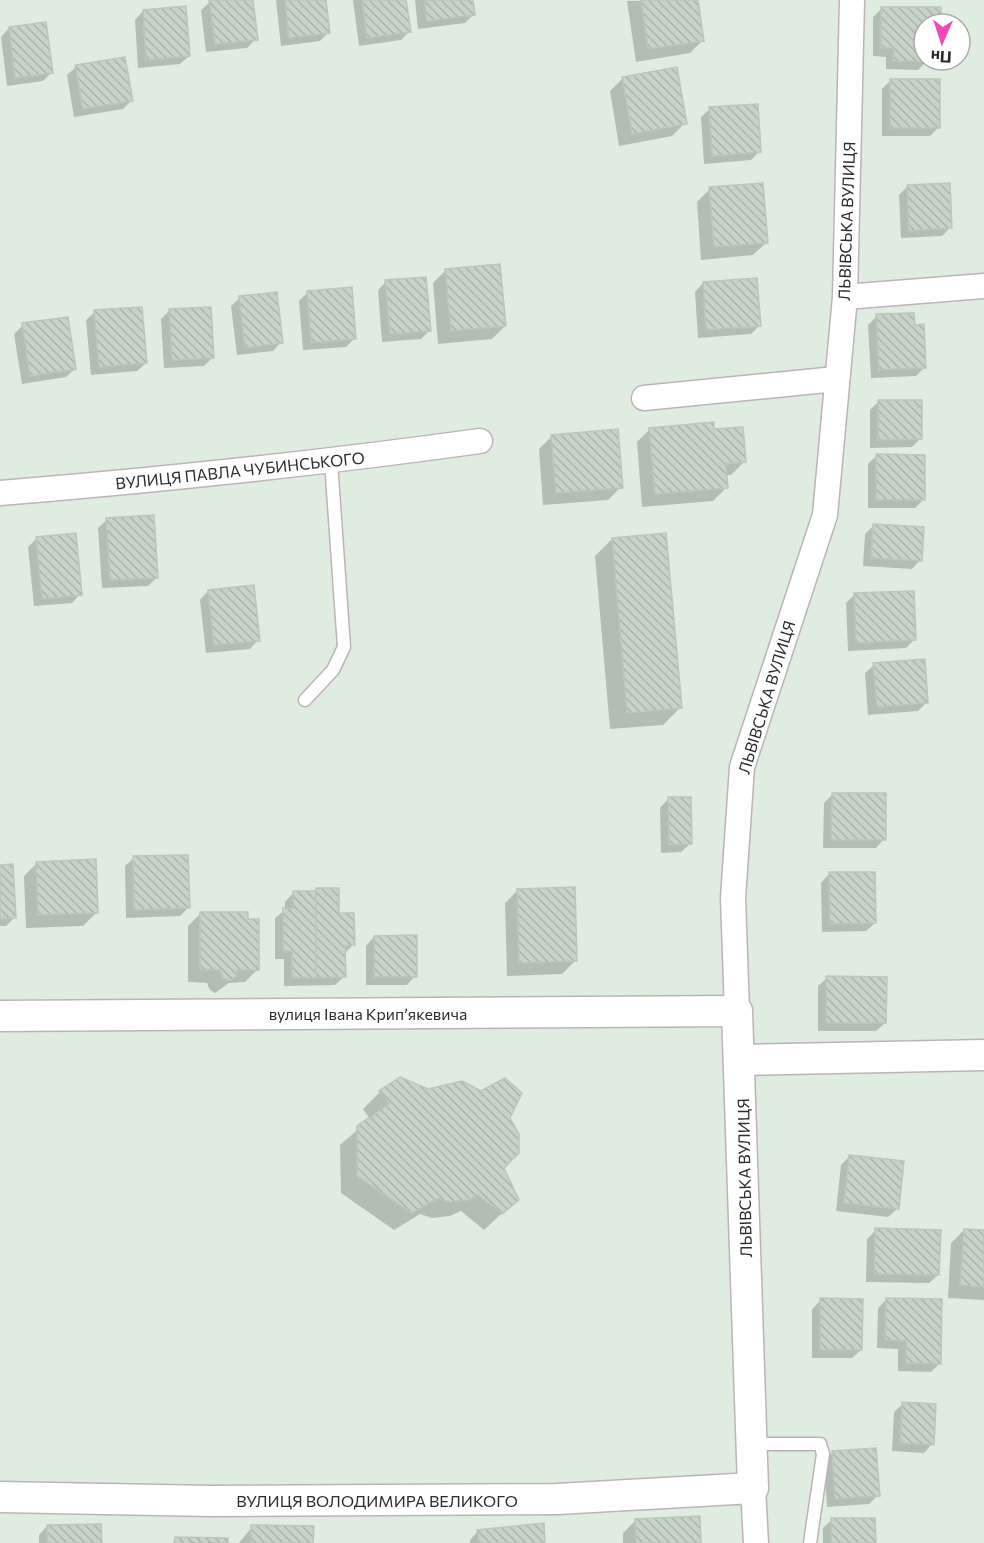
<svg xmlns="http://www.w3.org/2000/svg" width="984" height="1543" font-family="Commissioner,sans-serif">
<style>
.shadow{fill:#0003}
.building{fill:url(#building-back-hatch);stroke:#b9c8bb;stroke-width:1.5}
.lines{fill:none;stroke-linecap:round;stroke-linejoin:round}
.service-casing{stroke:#beb2ba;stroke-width:15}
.minor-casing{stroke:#beb2ba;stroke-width:27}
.tertiary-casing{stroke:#beb2ba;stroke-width:33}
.service{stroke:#fff;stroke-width:12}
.minor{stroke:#fff;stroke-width:24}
.tertiary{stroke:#fff;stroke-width:30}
.labels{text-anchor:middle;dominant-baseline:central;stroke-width:4.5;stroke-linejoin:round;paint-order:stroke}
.street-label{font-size:16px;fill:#2c2c2c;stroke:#fff}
</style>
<defs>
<pattern id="building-back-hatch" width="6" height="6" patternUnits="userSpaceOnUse" patternTransform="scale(1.5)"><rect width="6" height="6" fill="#c7d2c8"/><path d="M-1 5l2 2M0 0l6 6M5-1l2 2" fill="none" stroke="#abb4ac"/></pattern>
</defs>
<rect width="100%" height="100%" fill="#dfede0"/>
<path class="shadow" d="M225 0H252L256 39 247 48 206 52 201 10 210 2Z
M276 0H325L328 33 320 41 281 46Z
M353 0H405L410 31 401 40 359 46Z
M415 0H472L474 14 465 23 418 29Z
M697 0 703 40 690 53 636 62 627 1Z
M882 8 939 24H924V60L927 61 918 70 886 69V57L873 56V17Z
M143 11 189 56 180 64 138 68 135 20Z
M9 28 51 73 43 81 7 86 1 37Z
M76 67 132 100 123 109 74 117 67 75Z
M623 78 685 123 672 136 619 146 610 91Z
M891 80 938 128 930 136H882V89Z
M710 109 759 152 751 160 704 164 701 117Z
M907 187 950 228 942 236 901 238 899 195Z
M710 189 766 243 753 255 701 260 697 202Z
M446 270 505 326 492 339 438 344 433 283Z
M386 282 429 331 421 339 382 342 378 290Z
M703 283 759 326 751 334 698 338 695 292Z
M308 292 354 339 346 347 303 350 299 301Z
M240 298 281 342 273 351 237 355 231 306Z
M169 311 213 357 204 366 164 368 161 319Z
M95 312 146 363 137 371 91 375 86 320Z
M877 316 914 326 925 367 916 376 871 378 868 325Z
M23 325 75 369 66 377 22 384 14 334Z
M878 402 920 439 912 447 870 448V410Z
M650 429 713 431 744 462 731 475H725L726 488 713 501 642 507 637 442Z
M552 436 621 487 608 500 543 505 539 449Z
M876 456 924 499 915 508H868V464Z
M107 520 157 577 148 586 102 588 98 528Z
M874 525 920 560 912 569 863 566 865 534Z
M37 538 80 594 72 603 34 606 28 547Z
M612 539 680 708 663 725 610 729 595 556Z
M208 591 258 640 250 649 206 653 200 600Z
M855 594 914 640 906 648 848 651 846 603Z
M874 665 927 702 918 711 868 715 865 673Z
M832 795 884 839 876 848H823L824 803Z
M668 799 690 844 681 852 661 853 660 808Z
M134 858 188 908 180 916 126 918 125 866Z
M37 863 96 913 83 926 26 928 24 876Z
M0 866 15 917 6 926H0Z
M829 874 875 923 866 931 822 932 821 883Z
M518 890 575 961 562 974 507 976 505 903Z
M293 893 338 915 353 945 344 954V977L335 985 284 986V959H275V918L285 910V902Z
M201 913 258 969 245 982 229 983 215 993 210 990 207 983 188 982V926Z
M374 937 415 976 407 985H366V946Z
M827 978 885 1023 876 1031H818V986Z
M428 1090 481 1092 508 1118 502 1168 517 1199 484 1230 461 1211 450 1216 432 1218 420 1214 394 1230 341 1193 340 1145 370 1119 363 1109 380 1092Z
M849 1157 897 1209 888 1217 836 1211 841 1165Z
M876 1230 938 1275 929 1283 866 1282 867 1239Z
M964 1230 984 1232V1300L948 1298 951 1243Z
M821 1300 861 1350 852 1358H812V1309Z
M886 1300 940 1363 931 1372 898 1371V1349L877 1348 878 1308Z
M903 1404 932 1444 924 1453 892 1451 894 1412Z
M832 1453 878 1495 869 1504 827 1507 824 1461Z
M636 1520 700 1543H623V1533Z
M832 1520 874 1543H823V1528Z
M47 1526 100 1543H39V1535Z
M252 1527 312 1543H239Z
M478 1531 544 1543H470V1540Z"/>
<path class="building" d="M209 0H253L258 40 215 44Z
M285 0H326L330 33 289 38Z
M362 0H406L411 32 367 38Z
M424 0H473L475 15 427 21Z
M641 0H698L704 41 648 49Z
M186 6 190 56 146 60 143 10Z
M881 7H941V24H924V60L929 62 893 61 894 48H881Z
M46 22 53 73 15 78 9 27Z
M125 57 133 101 83 109 75 65Z
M677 67 687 124 632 134 622 77Z
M890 79H940V128H890Z
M758 104 761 152 712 156 709 107Z
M763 183 768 243 714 247 709 187Z
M950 183 952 228 909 231 907 185Z
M500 264 506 326 451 331 445 269Z
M426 277 431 331 390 334 385 280Z
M757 278 761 326 706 330 703 282Z
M352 287 356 339 311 343 307 291Z
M277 292 283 343 245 348 239 296Z
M142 307 147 363 99 367 94 310Z
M211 307 214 358 172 360 169 309Z
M914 313 915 325 924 324 926 368 879 370 876 314Z
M68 317 76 369 30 376 22 323Z
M878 400H922V439L878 440Z
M714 422V429L743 427 746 462 726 464 728 488 655 494 649 428Z
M618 429 623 488 556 493 551 435Z
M876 454 925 455V500H876Z
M154 515 158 578 110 580 106 518Z
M873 524 924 527 922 561 871 558Z
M76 533 82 595 42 599 36 537Z
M666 533 682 708 627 713 612 538Z
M254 585 260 641 214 645 208 590Z
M914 591 916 640 856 643 854 593Z
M925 659 928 703 877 707 873 663Z
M832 793H886V840H831Z
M668 797H691L692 844 669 845Z
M188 855 190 908 134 910 133 856Z
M96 859 98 913 38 915 36 862Z
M13 864 16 918 0 919V865Z
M829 872H875L876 923 830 924Z
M575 887 577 961 519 963 517 889Z
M316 888H339V913H354L355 945 345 946 346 977 316 978Z
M293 891H316V978H292V951H283V908H293Z
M200 912H248V919H259V970H237L236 977 229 981 223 978 220 970H200Z
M417 935V977H374V936Z
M826 976 887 977 886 1023H826Z
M400 1077 428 1089 462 1081 481 1091 505 1078 522 1093 510 1118 519 1134V1153L504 1168 519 1200 502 1214 478 1195 468 1200 450 1202 438 1198 412 1213 357 1176V1126L389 1104 379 1091Z
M849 1155 904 1161 899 1209 844 1203Z
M875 1228 941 1230 939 1275 874 1274Z
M964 1229 984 1230V1287L960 1285Z
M820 1298 863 1299 862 1350H820Z
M886 1298 942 1299 941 1364 906 1363V1341L885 1340Z
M902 1402 936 1404 934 1445 900 1443Z
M876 1448 880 1496 835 1499 832 1451Z
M700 1516 701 1543H636L635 1519Z
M831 1518H875L876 1543H831Z
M544 1523 545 1543H479L477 1530Z
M101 1524 102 1543H47V1525Z
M251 1525 314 1526 313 1543H251Z
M175 1537 228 1538V1543H174Z"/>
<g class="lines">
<g class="service-casing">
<path id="service" d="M305 700 333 670 344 647 331 462
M751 1444H820L823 1454 810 1543"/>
</g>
<g class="minor-casing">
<path id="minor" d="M845 297 984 286
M644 398 836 379
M0 493C161 480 320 463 480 441
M737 1011 733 898 742 767 825 515 845 297 852 0
M753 1488 756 1543"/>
</g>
<g class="tertiary-casing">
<path id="tertiary" d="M0 1016 737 1011 753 1488 557 1499 211 1501 0 1497
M741 1060 984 1055"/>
</g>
<use href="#service" class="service"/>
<use href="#minor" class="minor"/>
<use href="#tertiary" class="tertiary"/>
</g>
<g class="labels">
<g class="street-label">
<text transform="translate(846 221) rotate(-88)">ЛЬВІВСЬКА ВУЛИЦЯ</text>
<text transform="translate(240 470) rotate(-6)">ВУЛИЦЯ ПАВЛА ЧУБИНСЬКОГО</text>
<text transform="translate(766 697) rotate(-73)">ЛЬВІВСЬКА ВУЛИЦЯ</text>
<text x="368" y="1013">вулиця Івана Крипʼякевича</text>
<text transform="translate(744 1178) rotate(-91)">ЛЬВІВСЬКА ВУЛИЦЯ</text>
<text x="377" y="1500">ВУЛИЦЯ ВОЛОДИМИРА ВЕЛИКОГО</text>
</g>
</g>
<g transform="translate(942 42) rotate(183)"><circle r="28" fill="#ffffff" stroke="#ababab" stroke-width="1.5"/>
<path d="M0-4.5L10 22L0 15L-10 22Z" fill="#f148b7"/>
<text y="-9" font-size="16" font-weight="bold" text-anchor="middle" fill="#2c2c2c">Пн</text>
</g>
</svg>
